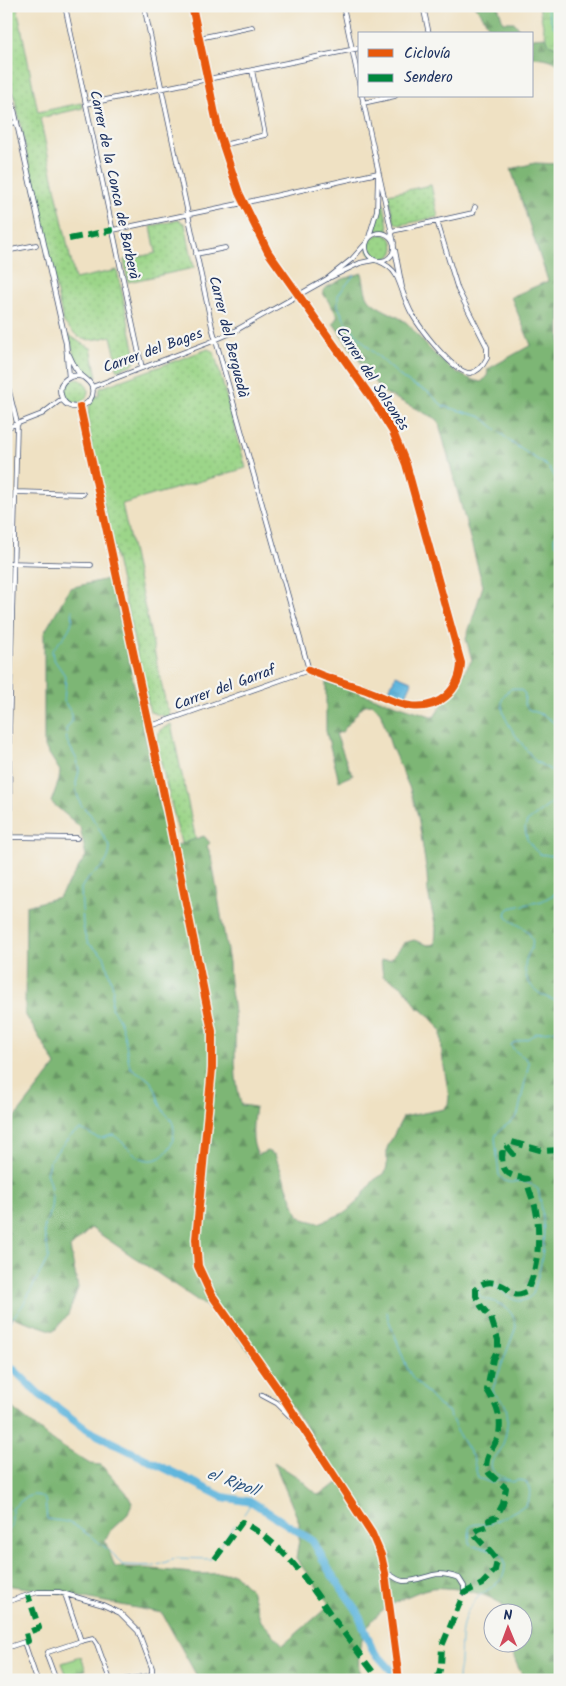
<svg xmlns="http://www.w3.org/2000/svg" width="566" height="1686" font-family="Kalam,sans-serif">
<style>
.grass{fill:url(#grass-dots);stroke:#5c8274}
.forest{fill:url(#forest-firs);stroke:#4c726a}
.wetland{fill:url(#wetland-marsh);stroke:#5c8274}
.park{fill:url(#park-tufts);stroke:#5c8274}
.water{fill:url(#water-ripples);stroke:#3e729e}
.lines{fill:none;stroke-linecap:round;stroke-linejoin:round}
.stream{stroke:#60b6dd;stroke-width:1}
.river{stroke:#60b6dd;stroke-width:8}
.minor-casing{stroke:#3b4a6d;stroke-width:5.5}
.tertiary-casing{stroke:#3b4a6d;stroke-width:6}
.minor{stroke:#fff;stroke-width:4}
.tertiary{stroke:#fff;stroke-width:4.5}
.quiet{stroke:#00873e;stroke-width:6;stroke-dasharray:12 6;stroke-linecap:butt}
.cycleway-casing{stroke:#f6f6f2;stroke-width:11}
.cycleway{stroke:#e8590c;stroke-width:8}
.labels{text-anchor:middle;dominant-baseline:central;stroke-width:4.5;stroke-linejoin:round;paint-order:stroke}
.street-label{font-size:15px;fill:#1b2f5e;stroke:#f6f6f2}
.water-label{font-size:16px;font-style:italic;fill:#305884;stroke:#f6f6f2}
</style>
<defs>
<pattern id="grass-dots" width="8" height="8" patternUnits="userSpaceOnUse" patternTransform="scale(1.25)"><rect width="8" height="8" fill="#9cd589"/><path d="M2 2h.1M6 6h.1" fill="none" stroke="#86b779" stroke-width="1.8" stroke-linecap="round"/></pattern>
<pattern id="forest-firs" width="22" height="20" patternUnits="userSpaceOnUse" patternTransform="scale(1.25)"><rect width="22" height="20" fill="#7db675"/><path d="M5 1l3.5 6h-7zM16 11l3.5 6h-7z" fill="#669463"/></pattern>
<pattern id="wetland-marsh" width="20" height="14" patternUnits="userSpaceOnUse" patternTransform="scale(1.25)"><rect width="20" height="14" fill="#9cd589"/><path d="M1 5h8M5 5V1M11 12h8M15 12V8" fill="none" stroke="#86b779"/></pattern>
<pattern id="park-tufts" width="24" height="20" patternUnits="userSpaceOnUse" patternTransform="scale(1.25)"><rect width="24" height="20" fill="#9cd589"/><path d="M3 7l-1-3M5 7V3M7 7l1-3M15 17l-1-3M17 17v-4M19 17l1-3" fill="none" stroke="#86b779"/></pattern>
<pattern id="water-ripples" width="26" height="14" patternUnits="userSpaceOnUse" patternTransform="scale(1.25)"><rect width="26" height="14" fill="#60b6dd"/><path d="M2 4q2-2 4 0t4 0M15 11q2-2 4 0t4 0" fill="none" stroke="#4e94b6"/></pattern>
</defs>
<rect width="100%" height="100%" fill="#f6f6f2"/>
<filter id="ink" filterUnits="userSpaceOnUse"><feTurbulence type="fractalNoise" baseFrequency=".02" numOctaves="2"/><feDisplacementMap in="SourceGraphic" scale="10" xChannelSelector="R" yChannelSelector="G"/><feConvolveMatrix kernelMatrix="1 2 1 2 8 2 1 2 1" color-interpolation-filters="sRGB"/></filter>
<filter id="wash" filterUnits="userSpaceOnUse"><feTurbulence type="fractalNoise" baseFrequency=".0096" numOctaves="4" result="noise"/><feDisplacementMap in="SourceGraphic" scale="20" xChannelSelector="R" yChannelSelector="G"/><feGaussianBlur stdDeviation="1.12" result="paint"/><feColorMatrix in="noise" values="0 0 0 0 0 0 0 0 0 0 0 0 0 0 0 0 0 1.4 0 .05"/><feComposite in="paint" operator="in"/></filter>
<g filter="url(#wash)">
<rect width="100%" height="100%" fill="#efe1c3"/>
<path class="grass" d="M6 6H17L38 112 81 103 83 108 40 118 75 279 117 270 136 357 134 364 117 370 116 364 117 362 111 336C97 339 86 344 74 333 70 329 66 326 63 321L6 58Z
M431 185 438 217 400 225 394 222 388 194Z
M383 203 384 204 389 232 375 230 381 204Z
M179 220 185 224 194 268 128 282 124 260 156 253 151 226Z
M368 247a13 13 0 1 1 26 0a13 13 0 1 1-26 0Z
M69 335 81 343 91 348 97 377C74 375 74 352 69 335Z
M208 349 214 352 246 468 122 504 167 709H169L170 715 167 717 150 712 97 474 91 446 88 413 90 405 96 396H99L100 388Z
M64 391a12 12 0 1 1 24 0a12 12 0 1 1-24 0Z
M171 724 196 840 181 843 156 742 160 730Z"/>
<path class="forest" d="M474 6H498L503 22H514L523 34H493L481 13Z
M546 37 549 44 560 48V66C553 58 542 58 532 57V38Z
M535 163 560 164V1680H526C518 1669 512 1656 512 1644H524V1614L507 1613C501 1593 450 1586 431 1588 421 1590 411 1595 402 1599 397 1602 391 1605 386 1608 362 1624 354 1653 361 1680H199L162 1613 49 1591 6 1585V1403L53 1441 90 1464 101 1465 126 1492 132 1503 128 1514 110 1531 105 1541 115 1567 142 1568 202 1574 234 1573 251 1590 261 1621 283 1645 330 1605 296 1558 299 1540V1522L274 1462 299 1478 318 1495 342 1481C303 1422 263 1361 213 1311L91 1228 70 1248 78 1288 68 1315 54 1331 13 1317 6 1320V1129L56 1065 25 1014 26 906 59 897 86 856 80 827 51 802 59 780 60 771 44 746V633L70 588 111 578 169 848 204 836 210 843 207 846 211 855 229 963C229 983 233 1002 235 1022 236 1040 234 1059 236 1077 237 1086 239 1096 241 1105L255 1107C253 1121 250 1143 258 1155L267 1151 275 1155 298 1215 303 1219 319 1223 346 1212 358 1201 374 1180 385 1173 387 1166V1148L403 1117 444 1109 448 1104 449 1097 442 1054 441 1030 428 1015 421 1009H418C408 991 403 984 383 976L381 960 391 959 404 943 414 940 428 945 435 944 436 928 428 893 427 874 418 816 410 789 391 746 380 711 372 704 365 705 362 707 342 732 336 734 348 766 353 775 339 781 326 731V682L434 717 472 660 466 639 483 586 438 420 381 391 333 323 338 316 323 293 325 288 343 279 362 273C364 280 364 292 369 299 375 308 398 315 407 323 412 328 415 333 420 338 436 357 456 377 481 382L487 377 488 369 531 345 511 297 548 281 511 169Z"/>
<path class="wetland" d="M539 6H549L560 28V48L549 44 544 31Z"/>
<path class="park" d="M81 1657 86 1670 67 1676 62 1663Z"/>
<path class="water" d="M396 675 411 681 412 682 406 695 403 697 390 692 389 689Z"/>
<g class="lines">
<path class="stream" d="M546 6 553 26 560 34
M560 199 555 201 554 217 560 227
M560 232 557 247 560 257
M354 275 338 295V306L345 321 369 348 401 377 411 384 427 391 443 406 482 417 512 443 547 466 551 470 560 485
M560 529 554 538 555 543 560 548
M560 727 545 716 528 709 524 704 525 694 521 690 513 688C482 702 525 746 535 761L557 774 559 779 558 791 553 802 527 822 525 828 527 839 534 849 540 854 560 857
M553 803 560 804
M560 891 542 901 510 908 507 911 506 916C514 926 526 924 532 939 534 947 530 950 527 957 518 980 539 999 560 1001
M387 1312 388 1318 408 1370 413 1378 439 1406 448 1411 459 1435 473 1458 478 1478 492 1483 499 1479 508 1481
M6 1326 23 1305 48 1258C49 1248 45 1241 44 1231 44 1225 47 1220 49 1215 54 1201 52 1187 46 1173 48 1168 49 1162 52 1158 56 1152 74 1130 80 1130 87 1130 92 1137 98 1138 104 1139 108 1135 114 1135 122 1141 135 1157 144 1159 164 1166 178 1140 173 1124 171 1117 162 1112 160 1104 157 1097 156 1085 149 1080 144 1075 136 1072 130 1067 125 1046 126 1024 111 1008L113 988 104 956 88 943 85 936 83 925 81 889C89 870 109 872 110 847L90 814 81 805 77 794 76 783 79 771 77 760 67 741 66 729 72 721V714L64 701 66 677 53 658 52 650C62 638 76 627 72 610
M244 1514 252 1502
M6 1530 10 1529 12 1526V1509C22 1500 31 1490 44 1498L45 1500 47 1519C55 1521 62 1520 69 1523 76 1525 110 1550 114 1555 117 1558 119 1562 122 1565L155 1566 177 1558 211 1559 235 1525
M458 1680C458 1673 460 1667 460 1661 461 1644 460 1627 467 1612 470 1607 475 1600 479 1596 490 1587 505 1583 505 1566 505 1549 485 1548 473 1546L470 1543 469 1528C476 1521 480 1526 488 1524 500 1520 513 1511 525 1506 531 1497 532 1489 525 1481L519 1480 511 1482C506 1478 494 1474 492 1469 489 1461 495 1458 499 1452 506 1442 511 1414 504 1403 501 1399 496 1396 493 1392V1388L516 1327C514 1308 499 1302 481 1298L478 1292C480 1284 488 1285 495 1286 508 1294 517 1310 533 1294 545 1255 547 1230 538 1189 534 1187 531 1183 526 1182 515 1179 508 1188 499 1175L495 1137C500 1126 513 1124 518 1114L529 1063C525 1055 515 1054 511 1045L513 1043 529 1038 536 1033 560 1030"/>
<path class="river" d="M6 1362 39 1394 87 1430 223 1497 252 1502 313 1541 330 1572 357 1610 372 1649 400 1680"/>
</g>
</g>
<g filter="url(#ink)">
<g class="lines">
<g class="minor-casing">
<path id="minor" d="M65 6 142 368
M144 6 212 327 309 670
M192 6 219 133 239 193 268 252 373 400 393 432 406 464 461 663C460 691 438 710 410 706 394 704 378 694 363 689 345 683 326 678 309 670
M343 6 360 87
M423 6 429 34
M199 38 252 27
M362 96 394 243
M363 103 395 96
M86 104 360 48
M6 124 17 122
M223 145 265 135 252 70
M113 230 243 203 378 173
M392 231 473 213 475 207
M366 247a14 14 0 1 1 28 0a14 14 0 1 1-28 0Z
M369 237 377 210 378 175
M395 250 402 287
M6 251 36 245
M196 254 225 248
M378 261C386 264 392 268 396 275 402 287 405 302 412 314 420 328 453 373 470 373 478 372 484 364 487 358V347L458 290 437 221
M331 277 360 263 374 260
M6 379 17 423 9 737 10 837 77 838
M92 387 208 343 231 333 327 279 352 259 367 242
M6 428 42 414 59 401 63 400
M16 492 83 494
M6 563 91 565
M148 727 309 670
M385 1573C392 1574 396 1580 403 1581 416 1582 427 1575 439 1574 445 1574 453 1576 459 1578L464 1586V1593
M65 1594 81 1641
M6 1602 38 1592H59L103 1605 120 1613 138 1631 152 1668V1673L149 1676 123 1680
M6 1648 24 1642 37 1680
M56 1680 47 1656 48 1652 81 1641 93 1638 97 1644 110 1680"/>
</g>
<g class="tertiary-casing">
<path id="tertiary" d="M6 74 66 343 69 377
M69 355C72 362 76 370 81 375 85 379 90 381 92 387 97 407 66 416 61 395 57 381 71 373 83 377
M80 407 162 785 212 1031V1068L196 1239 198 1266 211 1294 277 1388 372 1534 381 1555 385 1573 399 1680
M262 1395 277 1403 296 1422"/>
</g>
<use href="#minor" class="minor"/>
<use href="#tertiary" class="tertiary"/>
<path class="quiet" d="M69 239 113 230
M215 1559 242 1522C283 1544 303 1575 329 1612 345 1635 362 1657 379 1680
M24 1642 28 1641 26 1633 39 1628 28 1595
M437 1680 441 1666 442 1646 464 1593 482 1584 495 1570 497 1561C490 1550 481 1543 473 1533L479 1529 490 1525 489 1520 496 1517 503 1504 506 1488C502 1484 491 1476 489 1473 480 1460 496 1446 499 1434 502 1417 496 1404 487 1390L493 1359 498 1349V1340L491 1318 481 1306 476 1296V1289C483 1280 495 1281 505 1287 508 1289 511 1293 515 1294 519 1296 523 1293 526 1292 539 1270 541 1230 535 1206 532 1197 528 1189 527 1179 508 1175 502 1175 502 1153L513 1154 507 1147 512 1142 543 1151 560 1150"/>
<g class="cycleway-casing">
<path id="cycleway" d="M192 6 219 133 239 193 268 252 373 400 393 432 406 464 461 663C460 691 438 710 410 706 394 704 378 694 363 689 345 683 326 678 309 670
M80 407 162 785 212 1031V1068L196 1239 198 1266 211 1294 277 1388 372 1534 381 1555 385 1573 399 1680"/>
</g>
<use href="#cycleway" class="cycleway"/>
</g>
</g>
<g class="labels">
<g class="street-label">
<text transform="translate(114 185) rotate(78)">Carrer de la Conca de Barberà</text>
<text transform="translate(228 337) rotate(76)">Carrer del Berguedà</text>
<text transform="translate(153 351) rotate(-20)">Carrer del Bages</text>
<text transform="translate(372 379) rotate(57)">Carrer del Solsonès</text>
<text transform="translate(225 688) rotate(-20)">Carrer del Garraf</text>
</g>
<g class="water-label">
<text transform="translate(233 1483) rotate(20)">el Ripoll</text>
</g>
</g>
<rect width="566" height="1686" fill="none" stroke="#f6f6f2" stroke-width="25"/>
<rect x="358" y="32" width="175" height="65" fill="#f6f6f2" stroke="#9ea6b7"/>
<rect x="368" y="49" width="25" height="8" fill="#e8590c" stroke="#9ea6b7"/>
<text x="404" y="58" font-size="15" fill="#1b2f5e">Ciclovía</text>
<rect x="368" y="74" width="25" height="8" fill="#00873e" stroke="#9ea6b7"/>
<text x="404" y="82" font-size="15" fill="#1b2f5e">Sendero</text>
<g transform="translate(508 1628) rotate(359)"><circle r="24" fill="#f6f6f2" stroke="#9ea6b7"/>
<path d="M0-4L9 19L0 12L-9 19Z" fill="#d1495b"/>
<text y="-8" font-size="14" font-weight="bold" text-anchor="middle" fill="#1b2f5e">N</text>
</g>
</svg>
